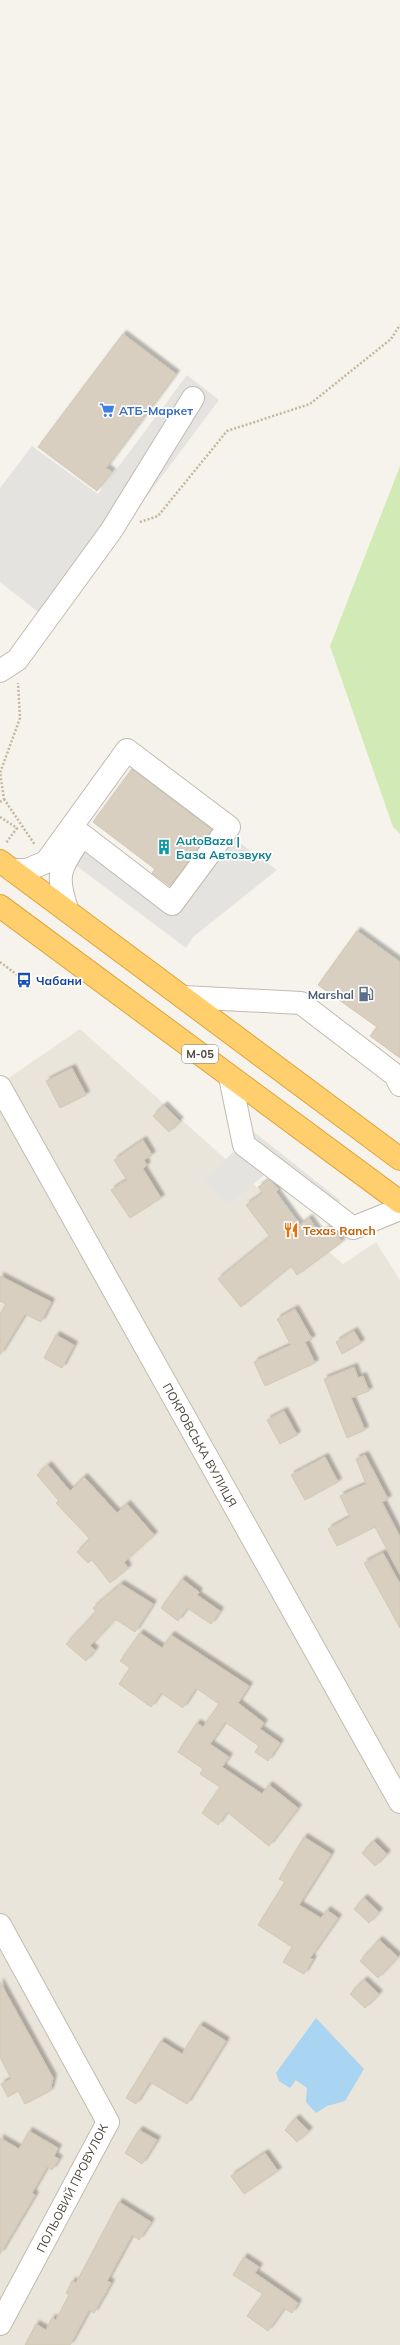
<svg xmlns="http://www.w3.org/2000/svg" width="400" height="2345" font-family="Mulish,sans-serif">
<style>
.residential{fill:#eae5da}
.green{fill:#d2eab5}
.parking{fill:#e5e3e0}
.water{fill:#a9d4f2}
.building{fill:#d8cfc1;stroke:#d3c7b4;filter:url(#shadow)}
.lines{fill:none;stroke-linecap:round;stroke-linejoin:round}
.minor-casing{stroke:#c2bbae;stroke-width:24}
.highway-casing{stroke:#e0a43c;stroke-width:24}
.path{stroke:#c4b79f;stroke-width:2.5;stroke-dasharray:2 2;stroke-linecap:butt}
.minor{stroke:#fff;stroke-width:22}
.highway{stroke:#ffcf6e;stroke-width:22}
.labels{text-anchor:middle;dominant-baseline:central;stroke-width:3.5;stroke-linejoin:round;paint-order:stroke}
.shield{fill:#fff;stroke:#817c74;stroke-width:1}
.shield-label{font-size:11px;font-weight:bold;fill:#4b4439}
.shop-label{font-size:12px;font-weight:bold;fill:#366cbe;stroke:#fff;text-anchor:start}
.culture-label{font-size:12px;font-weight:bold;fill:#0d838f;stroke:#fff;text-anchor:start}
.transit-label{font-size:12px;font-weight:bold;fill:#164399;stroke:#fff;text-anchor:start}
.service-label{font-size:12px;font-weight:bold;fill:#4e5e75;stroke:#fff;text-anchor:end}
.food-label{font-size:12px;font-weight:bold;fill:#c56008;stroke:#fff;text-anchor:start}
.street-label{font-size:12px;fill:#4b4439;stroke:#fff}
</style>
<defs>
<filter id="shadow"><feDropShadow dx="3.5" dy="-3.5" stdDeviation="1" flood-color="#0004"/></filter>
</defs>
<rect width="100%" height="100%" fill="#f6f3ec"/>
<path class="residential" d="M80 1029 343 1264 376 1242 400 1280V2345H0V1084Z"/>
<path class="green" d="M400 466V834L393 827 330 646Z"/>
<path class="parking" d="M187 375 219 400 52 623 0 582V488L32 446 98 494Z
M221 829 277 870 193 937 186 948 74 864 94 834 174 894Z
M254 1132 341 1201 320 1210 269 1171 229 1205 203 1181Z"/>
<path class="water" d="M316 2018 364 2069 345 2101 327 2106 316 2113 306 2102 307 2088 296 2080 290 2088 279 2081 276 2073Z"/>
<path class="building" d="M123 334 176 374 106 468 112 472 97 491 38 447Z
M132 769 212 830 170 886 152 873 155 869 93 822Z
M357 931 400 962V1058L370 1036 377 1027 318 985Z
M72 1068 86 1095 60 1108 46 1081Z
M164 1105 180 1121 169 1132 153 1116Z
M143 1140 152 1155 144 1160 147 1165 143 1169 161 1198 130 1218 111 1190 127 1180 114 1160Z
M269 1180 279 1189 276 1192 300 1225 309 1218 320 1234 330 1226 342 1242 297 1275 291 1266 241 1307 218 1279 270 1237 246 1205 263 1193 258 1187Z
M0 1276 51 1302 41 1322 25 1314 0 1355V1314L6 1304 0 1301Z
M295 1309 312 1339 305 1342 315 1363 265 1386 254 1362 291 1345 277 1319Z
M354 1331 361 1343 342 1354 336 1342Z
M56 1335 74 1345 62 1368 44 1358Z
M354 1367 358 1378 363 1376 369 1391 351 1398 365 1430 347 1438 324 1379Z
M284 1411 297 1435 280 1444 267 1420Z
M365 1455 388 1499 382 1502 400 1537V1574L375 1527 337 1546 328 1529 350 1517 340 1496 366 1484 356 1459Z
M325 1457 338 1482 305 1500 291 1475Z
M48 1465 70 1491 84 1477 117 1513 127 1504 154 1535 124 1562 128 1568 110 1583 92 1560 88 1563 77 1552 90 1539 56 1503 59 1501 37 1475Z
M383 1553 400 1584V1628L364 1563Z
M182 1579 199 1592 197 1595 220 1611 211 1624 187 1608 178 1621 161 1608Z
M121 1584 153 1604 135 1632 115 1619 90 1646 95 1650 86 1661 66 1644 96 1612 93 1608Z
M140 1633 162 1648 171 1635 249 1686 238 1703 264 1723 260 1729 280 1743 268 1761 255 1752 259 1746 225 1722 210 1744 229 1757 222 1767 262 1794 269 1785 298 1808 269 1846 227 1812 218 1825 202 1813 220 1787 200 1774 203 1769 178 1752 197 1723 203 1727 219 1704 196 1688 183 1708 161 1693 151 1707 119 1684 130 1668 120 1661Z
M304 1837 331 1854 299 1905 321 1918 327 1910 338 1918 310 1958 313 1959 304 1974 283 1962 292 1947 258 1925 285 1882 279 1879Z
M374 1841 387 1854 375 1866 362 1853Z
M364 1898 379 1912 369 1923 354 1909Z
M379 1940 398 1957 378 1978 360 1961Z
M364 1980 379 1994 365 2008 350 1994Z
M0 1982 53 2078 50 2091 25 2104 18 2091 8 2097 1 2084 11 2079 0 2057Z
M200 2025 226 2041 187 2104 150 2082 136 2104 126 2098 161 2041 182 2054Z
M296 2118 309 2131 297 2142 285 2130Z
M139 2130 157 2140 142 2164 125 2153Z
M29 2131 58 2148 54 2156 59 2159 52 2170 47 2167 32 2193 35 2195 0 2254V2138L19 2149Z
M265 2153 278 2171 244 2194 231 2176Z
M119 2202 151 2222 139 2240 132 2235 107 2281 111 2283 94 2313 89 2310 70 2345H25L36 2324 46 2330 52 2318 56 2320 69 2295 66 2293 72 2281 76 2283Z
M244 2257 259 2267 255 2273 298 2303 292 2313 284 2308 268 2331 247 2316 263 2294 233 2275Z"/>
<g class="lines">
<g class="minor-casing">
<path id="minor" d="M0 671 17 660 111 531 193 398
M12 870H27L46 862 127 750 229 827 172 904 82 835C62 867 54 871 67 909
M184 997 301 1003 395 1075 400 1085
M230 1077 244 1145 353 1228 400 1209
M0 1087 400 1802
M0 1925 108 2122 0 2324"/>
</g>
<g class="highway-casing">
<path id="highway" d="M0 861 400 1159
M0 906 400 1202"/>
</g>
<path class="path" d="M140 522 158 516 227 431 310 404 391 339 400 325
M4 799 35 845
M0 802 4 799 0 773 20 718 18 683
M0 817 17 828 6 843
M0 962 24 980"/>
<use href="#minor" class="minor"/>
<use href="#highway" class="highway"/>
</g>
<defs>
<g id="supermarket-bare" transform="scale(1.2)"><path d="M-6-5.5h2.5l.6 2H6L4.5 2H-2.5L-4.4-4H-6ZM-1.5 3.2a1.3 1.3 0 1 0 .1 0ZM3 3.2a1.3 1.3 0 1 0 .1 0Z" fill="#3f7fe0" stroke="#fff" stroke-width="2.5" paint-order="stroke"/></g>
<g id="building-bare" transform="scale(1.2)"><path d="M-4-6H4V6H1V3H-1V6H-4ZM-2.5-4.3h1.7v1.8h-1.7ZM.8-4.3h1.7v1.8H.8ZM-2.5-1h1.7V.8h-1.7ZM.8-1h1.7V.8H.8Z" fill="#0f9aa8" stroke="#fff" stroke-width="2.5" paint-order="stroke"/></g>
<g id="bus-bare" transform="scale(1.2)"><path d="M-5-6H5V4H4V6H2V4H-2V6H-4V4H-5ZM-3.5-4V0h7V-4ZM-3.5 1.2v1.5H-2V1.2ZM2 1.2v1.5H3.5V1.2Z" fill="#1a4fb4" stroke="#fff" stroke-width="2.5" paint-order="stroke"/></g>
<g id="fuel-bare" transform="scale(1.2)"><path d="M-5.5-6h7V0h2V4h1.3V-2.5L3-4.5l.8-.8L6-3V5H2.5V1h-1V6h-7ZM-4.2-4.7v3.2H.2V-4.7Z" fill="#5c6f8a" stroke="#fff" stroke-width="2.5" paint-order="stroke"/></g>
<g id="restaurant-bare" transform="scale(1.2)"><path d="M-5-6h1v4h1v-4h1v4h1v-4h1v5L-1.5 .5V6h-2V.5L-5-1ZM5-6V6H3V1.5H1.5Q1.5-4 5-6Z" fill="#e8710a" stroke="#fff" stroke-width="2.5" paint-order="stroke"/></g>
</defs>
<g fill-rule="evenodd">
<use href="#supermarket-bare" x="107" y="410"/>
<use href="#building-bare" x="164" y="847"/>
<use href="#bus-bare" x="24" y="980"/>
<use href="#fuel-bare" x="366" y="994"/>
<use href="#restaurant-bare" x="291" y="1230"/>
</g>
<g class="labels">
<rect class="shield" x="182" y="1045" width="36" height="18" rx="3"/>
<g class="shield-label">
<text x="200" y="1054">М-05</text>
</g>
<g class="shop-label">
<text x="119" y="410">АТБ-Маркет</text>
</g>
<g class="culture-label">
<text x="176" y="840">AutoBaza |<tspan x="176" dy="14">База Автозвуку</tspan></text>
</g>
<g class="transit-label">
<text x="36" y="980">Чабани</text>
</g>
<g class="service-label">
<text x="354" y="994">Marshal</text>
</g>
<g class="food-label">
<text x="303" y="1230">Texas Ranch</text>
</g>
<g class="street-label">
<text transform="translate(200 1445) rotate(61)">ПОКРОВСЬКА ВУЛИЦЯ</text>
<text transform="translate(72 2188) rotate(-63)">ПОЛЬОВИЙ ПРОВУЛОК</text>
</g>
</g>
</svg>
